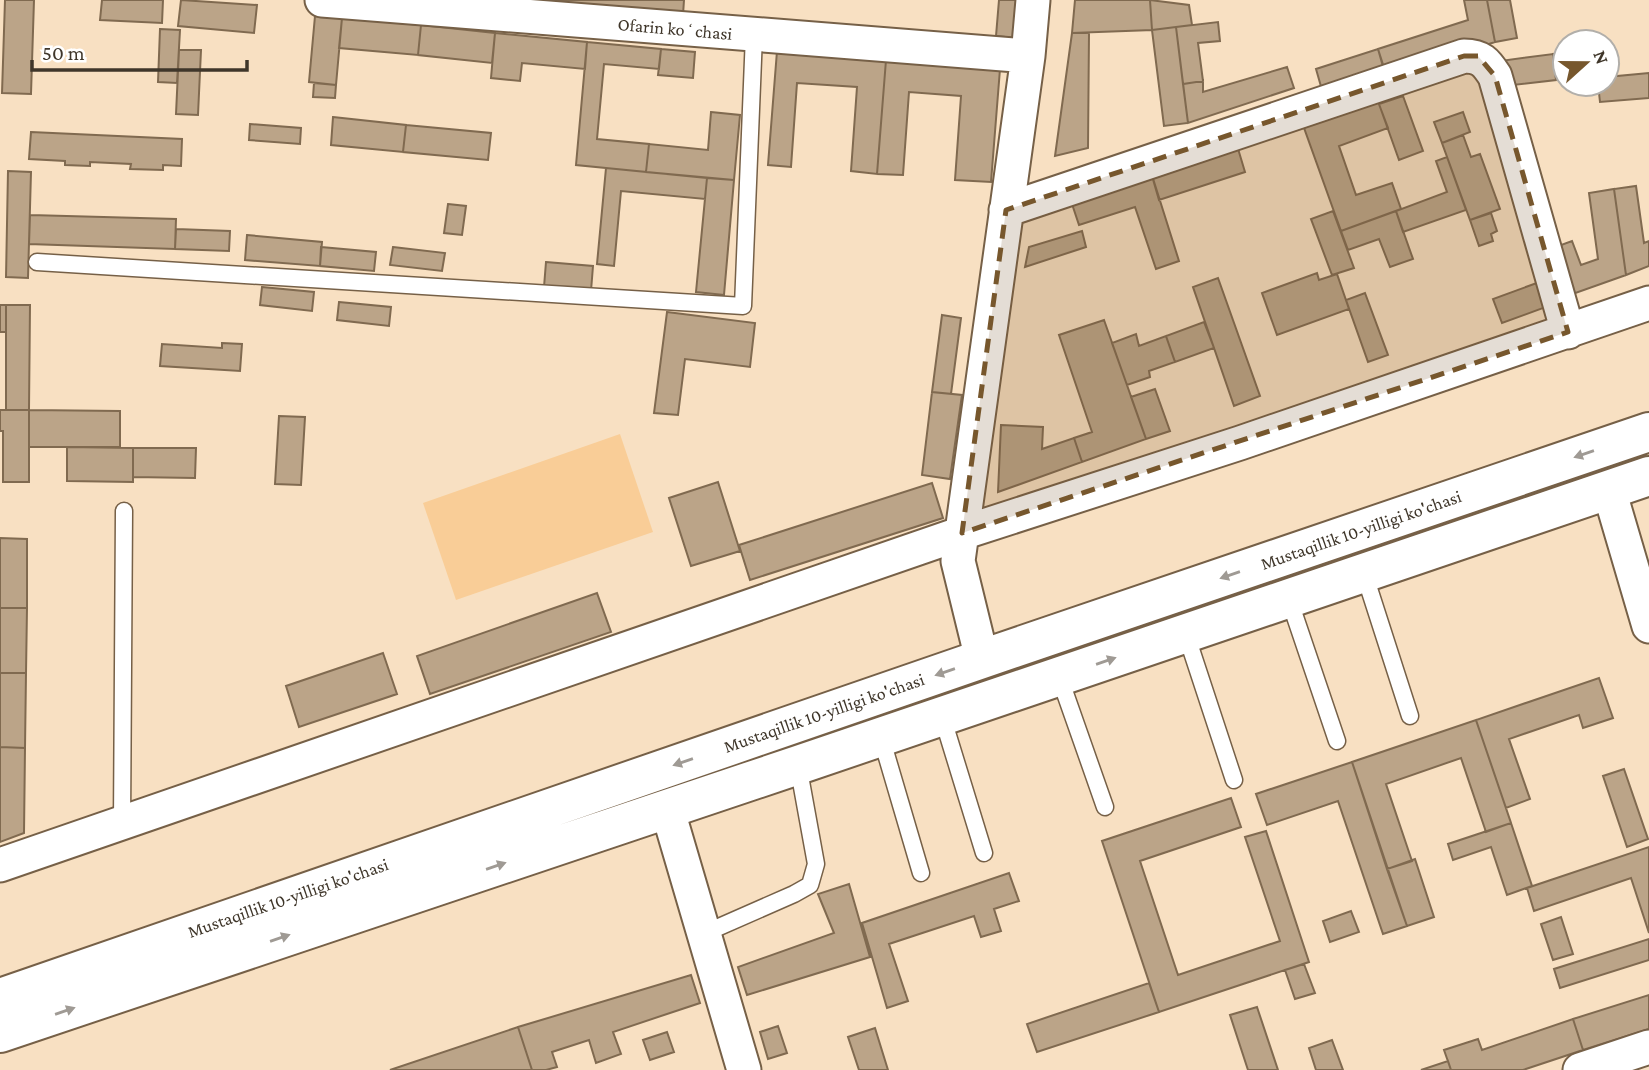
<svg xmlns="http://www.w3.org/2000/svg" width="1649" height="1070" font-family="'Crimson Pro',serif">
<style>
.green{fill:#f9cd97}
.building{fill:#bba488;stroke:#806a50;stroke-width:2}
.lines{fill:none;stroke-linecap:round;stroke-linejoin:round}
.lane-casing{stroke:#766047;stroke-width:19}
.street-casing{stroke:#766047;stroke-width:37}
.secondary-casing{stroke:#766047;stroke-width:42}
.lane{stroke:#fff;stroke-width:16}
.street{stroke:#fff;stroke-width:33}
.secondary{stroke:#fff;stroke-width:38}
.oneway{fill:#9f9a94}
.marked{fill:#77572d;fill-opacity:0.2;stroke:#77572d;stroke-width:5;stroke-dasharray:14 9;stroke-linejoin:round}
.labels{text-anchor:middle;dominant-baseline:central;stroke-width:7;stroke-linejoin:round;paint-order:stroke}
.street-label{font-size:18px;fill:#3f362a;stroke:#fff}
</style>
<rect width="100%" height="100%" fill="#f8e0c2"/>
<path class="green" d="M620 434 653 532 456 600 423 503Z"/>
<path class="building" d="M5 0H34L31 94 2 93Z
M102 0H163L162 23 100 20Z
M181 0 257 5 254 33 178 26Z
M512 0H684L683 15Z
M999 0H1028L1025 39 996 36Z
M1075 0H1150L1152 30 1072 33Z
M1150 0 1189 5 1192 25 1152 30Z
M1464 0H1487L1495 42 1387 77 1378 49 1468 20Z
M1487 0H1510L1517 38 1495 42Z
M315 16 342 18 336 85 309 82Z
M342 18 421 25 418 55 339 48Z
M1218 22 1220 41 1198 43 1203 81 1183 84 1176 27Z
M421 25 495 33 492 63 418 55Z
M1176 27 1188 123 1164 126 1152 30Z
M160 29 180 30 177 83 158 82Z
M495 33 587 42 585 69 522 63 520 81 491 78Z
M1072 33H1089L1088 148 1055 156Z
M587 42 661 49 659 69 604 64 597 139 649 144 646 172 576 165Z
M661 49 695 52 693 78 658 75Z
M1378 49 1384 70 1322 90 1316 69Z
M179 50H201L198 115 176 114Z
M777 51 886 60 877 174 851 171 857 87 797 83 791 167 768 165Z
M1565 53V79L1556 80 1553 54Z
M1553 54 1556 80 1504 86 1500 61Z
M886 60 1000 69 991 182 955 180 961 96 909 92 903 175 877 174Z
M1287 67 1294 88 1188 123 1183 84 1203 81V92Z
M1649 73V98L1600 102 1598 84H1607V77Z
M314 83 336 85 335 98 313 97Z
M1403 96 1423 151 1399 160 1379 104Z
M1377 99 1388 128 1339 146 1356 195 1392 183 1401 209 1341 231 1303 125Z
M711 112 740 115 734 180 646 172 649 144 708 150Z
M1463 112 1470 132 1442 143 1434 122Z
M333 117 406 125 403 152 331 145Z
M250 124 301 128 300 144 249 140Z
M406 125 491 133 488 160 403 152Z
M31 132 182 139 181 166 163 165V170L130 169 131 164 90 162V166L65 165V161L29 159Z
M1463 135 1471 157 1480 154 1500 209 1470 220 1442 143Z
M1236 142 1245 172 1159 200 1150 169Z
M1447 157 1466 210 1403 232 1396 211 1447 192 1436 161Z
M606 168 707 178 705 199 621 191 614 266 597 264Z
M1150 169 1179 261 1156 269 1135 207 1079 225 1069 195Z
M8 171 31 172 28 278 6 277Z
M707 178 734 180 724 295 696 292Z
M1636 186 1644 243 1649 241V266L1626 275 1614 189Z
M1614 189 1626 275 1567 296 1550 249 1572 241 1581 265 1598 259 1589 193Z
M448 204 466 206 462 235 444 233Z
M1333 211 1354 268 1332 275 1311 219Z
M1396 211 1413 259 1390 267 1379 239 1348 250 1341 231Z
M1491 213 1497 231 1491 234 1493 241 1479 246 1470 220Z
M30 215 176 219 175 249 29 244Z
M176 229 230 231 229 251 175 249Z
M1082 231 1086 247 1025 267 1029 247Z
M247 235 322 242 320 266 245 260Z
M321 247 376 252 374 271 320 266Z
M393 247 445 253 442 271 390 265Z
M546 262 593 266 591 291 544 287Z
M1317 273 1319 280 1337 274 1349 309 1277 335 1262 293Z
M1218 278 1260 396 1234 406 1193 287Z
M1545 280 1554 304 1502 323 1493 299Z
M262 287 314 292 312 311 260 305Z
M1365 293 1388 355 1368 362 1346 300Z
M339 302 391 307 389 326 337 320Z
M0 305H6V332H0Z
M6 305H30L29 410H6Z
M667 312 755 323 750 367 685 359 678 415 654 413Z
M942 315 961 318 951 394 932 392Z
M1104 320 1146 439 1082 462 1074 438 1092 432 1059 335Z
M1204 322 1214 348 1175 362 1166 336Z
M1136 334 1139 346 1166 336 1175 362 1149 371 1150 377 1127 385 1112 343Z
M222 343 242 344 240 371 160 366 162 344 222 348Z
M1155 389 1170 431 1146 439 1131 397Z
M932 392 962 395 950 479 922 475Z
M0 410H29V482H3V431H0Z
M29 410 120 411V447H29Z
M279 416 305 417 301 485 275 484Z
M1001 425 1043 427 1042 449 1074 438 1082 462 998 492Z
M67 447 133 448V482L67 481Z
M133 448H196L195 478 133 477Z
M718 482 740 551 691 566 669 498Z
M932 483 943 518 750 580 739 545Z
M0 538 27 539V608H0Z
M597 593 611 632 430 694 417 656Z
M0 608H27L26 673H0Z
M383 653 397 694 299 727 286 686Z
M0 673H26L25 748 0 747Z
M1599 678 1613 718 1583 728 1579 715 1509 739 1530 799 1506 808 1476 720Z
M1476 720 1511 823 1486 832 1461 758 1386 784 1412 861 1387 869 1352 762Z
M0 747 25 748 24 833 0 842Z
M1352 762 1407 926 1383 934 1338 801 1267 825 1256 794Z
M1624 769 1648 839 1627 847 1603 776Z
M1231 798 1241 827 1140 861 1178 975 1280 941 1245 837 1266 831 1309 962 1159 1012 1102 841Z
M1511 823 1532 886 1507 895 1491 847 1453 860 1448 844Z
M1649 847V933L1631 878 1534 911 1527 888Z
M1415 859 1434 917 1407 926 1387 869Z
M1009 873 1019 901 994 909 1001 931 981 937 974 916 889 944 908 1001 887 1008 862 923Z
M849 884 870 957 747 995 738 967 834 933 818 894Z
M1351 911 1359 932 1330 942 1323 921Z
M1561 917 1573 954 1553 960 1541 924Z
M1649 939V960L1560 988 1554 969Z
M1304 964 1315 993 1295 999 1285 970Z
M691 975 700 1003 613 1032 621 1054 596 1063 589 1040 552 1052 557 1067 546 1070H532L518 1027Z
M1149 983 1159 1012 1037 1052 1027 1024Z
M1649 995V1029L1583 1050 1573 1019Z
M1257 1007 1278 1070H1248L1230 1015Z
M1573 1019 1583 1050 1523 1070H1451L1444 1050 1478 1039 1482 1050Z
M778 1026 787 1053 768 1059 760 1032Z
M518 1027 532 1070H390Z
M875 1028 888 1070H859L848 1037Z
M667 1032 674 1052 650 1060 643 1040Z
M1332 1040 1343 1070H1316L1309 1048Z
M1448 1061 1451 1070H1421Z"/>
<g class="lines">
<g class="lane-casing">
<path id="lane" d="M37 262 743 306 754 35
M1364 573 1410 716
M1289 599 1337 741
M1186 634 1234 780
M1059 676 1105 807
M942 716 984 853
M881 737 921 873
M122 824 124 511
M703 934 794 894 810 885 816 864 798 765"/>
</g>
<g class="street-casing">
<path id="street" d="M322 0 1028 56
M1006 210 1464 56C1481 56 1486 62 1495 76L1568 332
M1609 490 1649 626
M982 659 958 561 1028 56 1033 0
M667 808 744 1070
M0 865 962 533 1240 443 1649 303
M1580 1070 1649 1047"/>
</g>
<g class="secondary-casing">
<path id="secondary" d="M0 998 982 659 1649 432
M0 1033 798 765 1649 476"/>
</g>
<use href="#lane" class="lane"/>
<use href="#street" class="street"/>
<use href="#secondary" class="secondary"/>
</g>
<defs><path id="oneway-solid" d="M-6-.8H1V-3.2L6.5 0L1 3.2V.8H-6Z" transform="scale(1.75)"/></defs>
<g class="oneway">
<use href="#oneway-solid" transform="translate(1584 454) rotate(161)"/>
<use href="#oneway-solid" transform="translate(1230 575) rotate(161)"/>
<use href="#oneway-solid" transform="translate(1106 661) rotate(-19)"/>
<use href="#oneway-solid" transform="translate(945 672) rotate(161)"/>
<use href="#oneway-solid" transform="translate(683 762) rotate(161)"/>
<use href="#oneway-solid" transform="translate(496 866) rotate(-19)"/>
<use href="#oneway-solid" transform="translate(280 938) rotate(-19)"/>
<use href="#oneway-solid" transform="translate(65 1011) rotate(-19)"/>
</g>
<path class="marked" d="M1464 56H1478L1495 76 1568 332 962 533 1006 210Z"/>
<g class="labels">
<g class="street-label">
<text transform="translate(675 29) rotate(5)">Ofarin koʻchasi</text>
<text transform="translate(1361 530) rotate(-19)">Mustaqillik 10-yilligi ko'chasi</text>
<text transform="translate(824 713) rotate(-19)">Mustaqillik 10-yilligi ko'chasi</text>
<text transform="translate(288 898) rotate(-19)">Mustaqillik 10-yilligi ko'chasi</text>
</g>
</g>
<g transform="translate(1586 63) rotate(69)"><circle r="33" fill="#ffffff" stroke="#b2afaa" stroke-width="2"/>
<path d="M0-5L12 26L0 18L-12 26Z" fill="#77572d"/>
<text y="-10" font-size="19" font-weight="bold" text-anchor="middle" fill="#3f362a">N</text>
</g>
<path d="M32 60v10h215v-10" fill="none" stroke="#3f362a" stroke-width="3.5"/>
<text x="42" y="60" font-size="21" fill="#3f362a" stroke="#ffffff" stroke-width="5" paint-order="stroke">50 m</text>
</svg>
